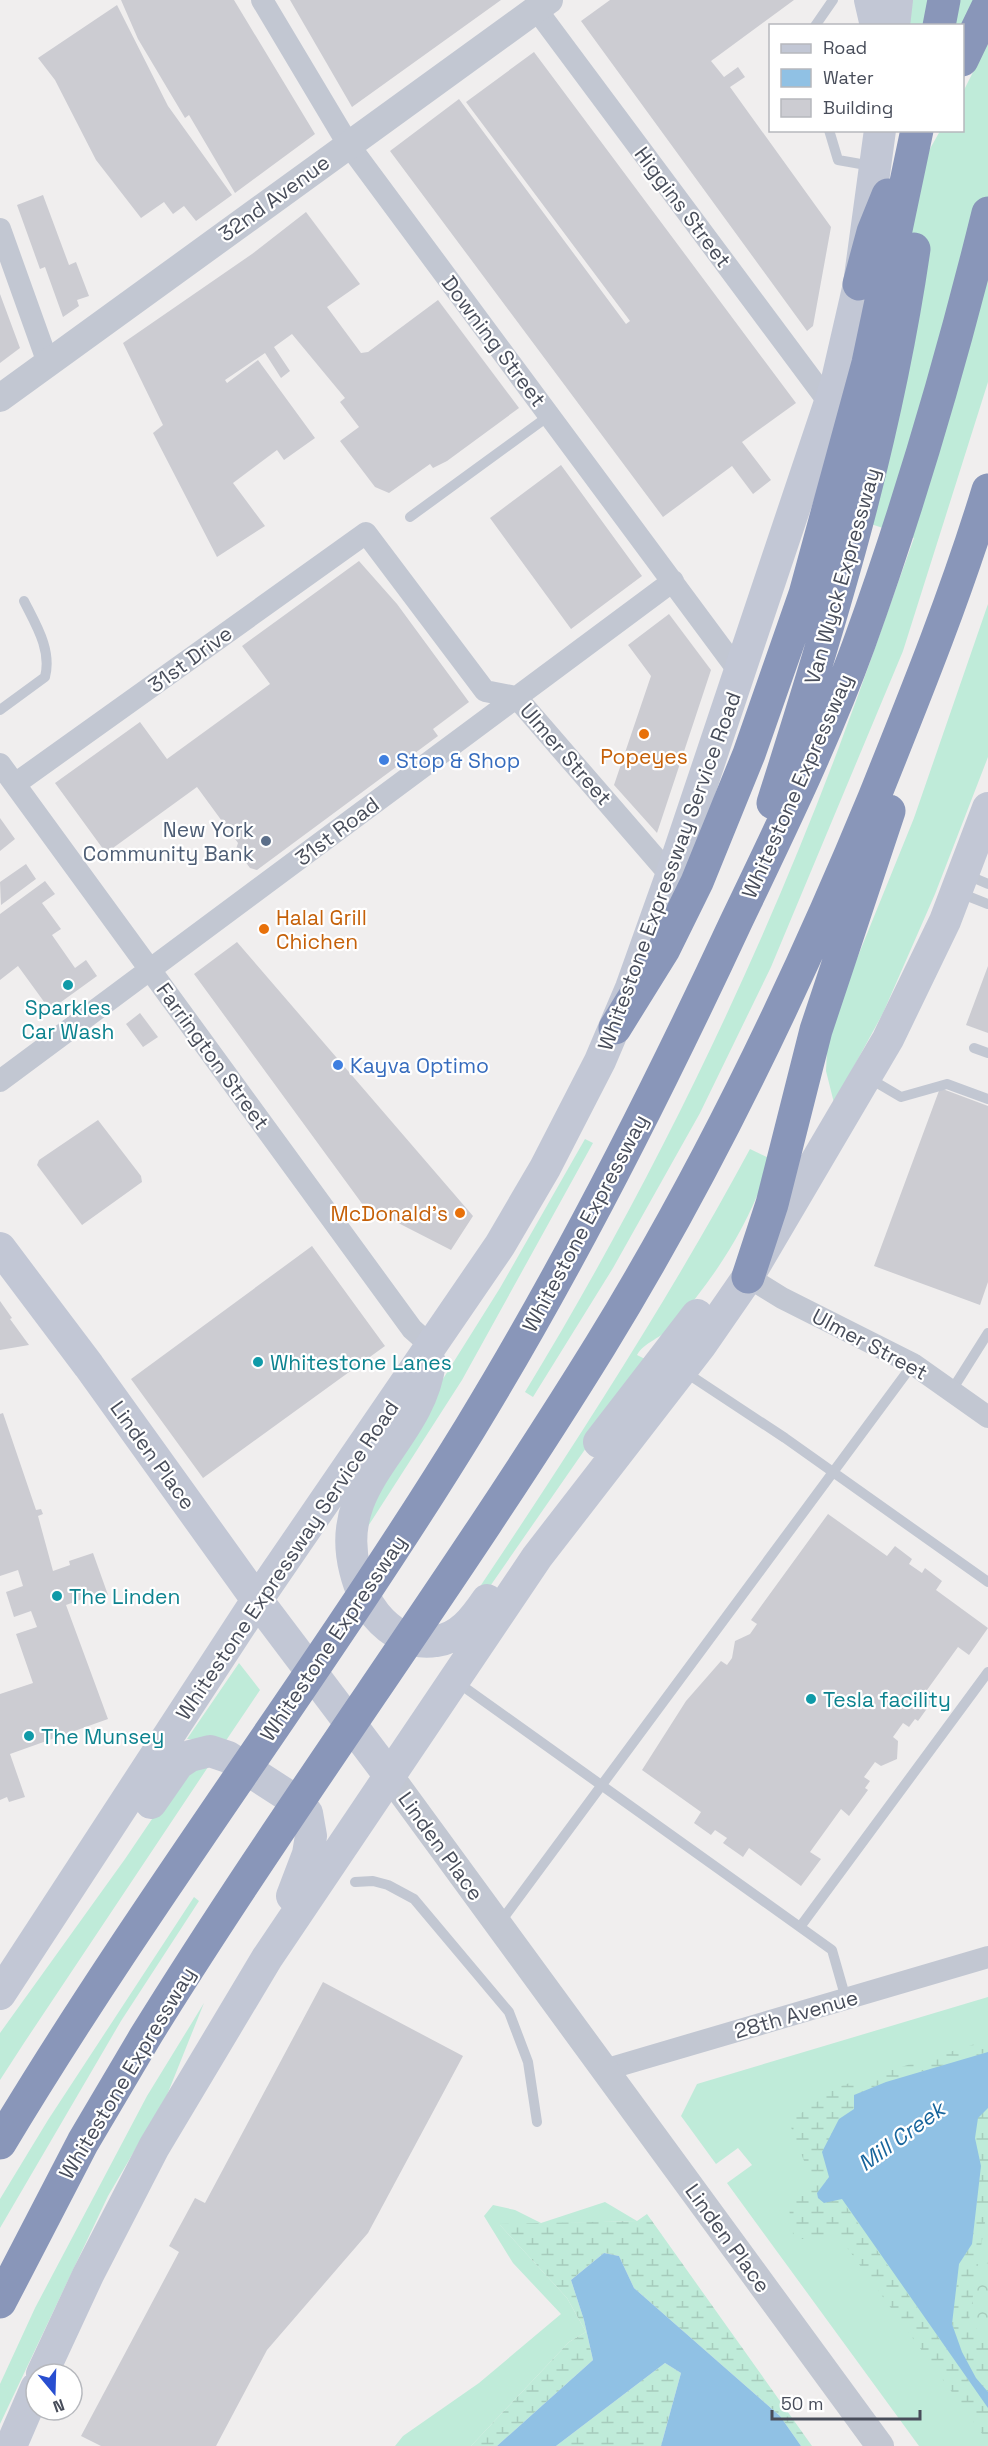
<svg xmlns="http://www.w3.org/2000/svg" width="988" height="2446" font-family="'Space Grotesk',sans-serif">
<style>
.grass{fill:#bfebd9}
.forest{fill:url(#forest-crowns)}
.wetland{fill:url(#wetland-marsh)}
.water{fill:#90c1e4}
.building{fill:#ccccd2}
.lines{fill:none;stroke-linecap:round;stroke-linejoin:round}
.service{stroke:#c2c7d2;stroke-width:10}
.minor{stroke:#c2c7d2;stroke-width:22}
.tertiary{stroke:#c2c7d2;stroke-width:28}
.secondary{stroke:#c2c7d5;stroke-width:32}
.motorway{stroke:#8996b9;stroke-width:33}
.food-dot{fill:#e8710a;stroke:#fff;stroke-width:2}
.shop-dot{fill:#3f7fe0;stroke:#fff;stroke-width:2}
.service-dot{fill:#5c6f8a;stroke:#fff;stroke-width:2}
.culture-dot{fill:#0f9aa8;stroke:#fff;stroke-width:2}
.labels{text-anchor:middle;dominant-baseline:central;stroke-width:4.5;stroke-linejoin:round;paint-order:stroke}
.street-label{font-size:21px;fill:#484d5a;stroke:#fff}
.food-label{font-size:21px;fill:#c56008;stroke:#fff}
.shop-label{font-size:21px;fill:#366cbe;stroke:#fff;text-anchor:start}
.service-label{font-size:21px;fill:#4e5e75;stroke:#fff;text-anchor:end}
.culture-label{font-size:21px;fill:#0d838f;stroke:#fff;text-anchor:start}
.water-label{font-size:22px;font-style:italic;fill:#18659c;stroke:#fff}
</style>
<defs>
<pattern id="forest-crowns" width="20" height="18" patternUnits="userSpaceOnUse" patternTransform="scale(1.5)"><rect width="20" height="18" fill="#bfebd9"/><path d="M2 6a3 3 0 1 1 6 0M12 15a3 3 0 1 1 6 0" fill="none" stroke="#a6cbbc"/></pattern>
<pattern id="wetland-marsh" width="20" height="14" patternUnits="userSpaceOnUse" patternTransform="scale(1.5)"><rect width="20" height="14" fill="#bfebd9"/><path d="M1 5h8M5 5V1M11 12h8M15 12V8" fill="none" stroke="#a6cbbc"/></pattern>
</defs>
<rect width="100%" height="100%" fill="#f0eeee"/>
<path class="grass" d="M906 0H977L962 26H904Z
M988 42V382L903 651 771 967 700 1113 613 1268 533 1397 525 1392C649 1188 755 970 839 747 865 678 889 607 914 538L818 507 909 186 940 131 962 130 963 92Z
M988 604V757L935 894 883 1013 834 1103 826 1071 828 1030 914 818Z
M585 1139 593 1143 462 1380 356 1545 374 1489 500 1288Z
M750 1149 771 1159C750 1223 717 1276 672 1326 662 1338 644 1342 637 1355L647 1360 468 1618 451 1630C556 1473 660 1316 750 1149Z
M239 1663 260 1690 225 1742 187 1739Z
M210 1764 24 2043 0 2080V2033L125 1859 173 1788 187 1773Z
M194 1897 199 1901 121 2021 0 2228V2199L48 2120Z
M988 1997V2446H919L727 2183 752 2165 738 2148 716 2164 681 2116 697 2084Z
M204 2003 167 2095 108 2196 0 2424V2384L35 2308 147 2096Z
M605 2202 637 2221 500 2225 567 2298 586 2332 569 2342 471 2446H395L403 2436 479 2383 561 2314 513 2263 484 2216 493 2205 515 2210 541 2223Z"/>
<path class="forest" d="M988 2262V2342L969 2320 976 2278Z"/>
<path class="wetland" d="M988 2040V2052L886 2082 854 2095V2109L839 2119 841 2199 988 2408V2442L838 2235 802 2239 793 2234 789 2209 811 2179 789 2122 837 2087Z
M988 2108V2204L969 2320 988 2342V2392L976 2378 962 2352 952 2324 959 2264 972 2244 981 2166 975 2138 978 2117Z
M647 2214 812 2446H801L780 2416 634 2288 619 2256 604 2253 571 2280 584 2320 593 2360 497 2446H471L569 2342 586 2332 567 2298 499 2224 637 2221Z
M665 2363 681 2373 661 2446H556Z"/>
<path class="water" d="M988 2052V2108L978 2118 975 2138 981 2166 972 2244 959 2264 952 2324 962 2352 976 2378 988 2392V2408L842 2199 824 2203 818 2198 817 2193 829 2177 822 2152 839 2119 854 2109V2095L886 2082Z
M604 2253 619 2256 634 2288 780 2416 801 2446H661L681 2373 665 2363 556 2446H497L593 2360 584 2320 571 2280Z"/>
<path class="building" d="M121 0H234L315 134 235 193 189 115 185 118 138 39Z
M290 0H501L352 107Z
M610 0H794L711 61 724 77 738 67 745 77 730 87 831 227 813 326 807 331 581 21Z
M117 5 168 106 232 195 196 221 184 206 173 214 164 202 141 218 96 160 55 80 38 58Z
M534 52 796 403 742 442 771 480 753 494 732 466 663 517 390 151 459 99 626 324 630 321 466 102Z
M43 195 69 265 76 262 89 296 77 300 79 306 63 317 45 267 40 269 17 205Z
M306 212 360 284 327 307 361 353 368 352 438 300 519 408 447 461 433 468 430 464 389 493 375 487 340 441 359 427 340 402 345 398 292 334 274 347 290 371 281 378 265 353 225 380 227 383 258 360 315 438 284 460 277 450 233 483 265 526 217 557 153 433 163 425 123 343 252 254Z
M0 294 20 348 0 363Z
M561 465 642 576 571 629 490 518Z
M359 561 397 604 469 702 433 729 438 736 257 870 250 868 236 849 238 843 197 787 106 853 55 783 140 722 167 759 270 684 242 646Z
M669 614 711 670 657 833 614 785 651 676 628 645Z
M0 818 15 839 0 851Z
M26 864 36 879 1 905 0 882Z
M45 881 55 894 42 903 61 929 52 935 75 968 86 960 97 976 50 1010 18 966 0 980V914Z
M237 942 473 1216 451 1250 363 1205 194 974Z
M988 966V1033L966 1025Z
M140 1013 158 1037 143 1047 126 1024Z
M940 1088 988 1106V1282L980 1305 874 1266Z
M98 1120 141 1176 142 1182 82 1225 37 1165 39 1160Z
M312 1246 385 1346 203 1478 131 1379Z
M0 1301 12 1318 10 1319 29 1345 0 1350Z
M3 1413 36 1510 41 1509 43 1514 38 1516 53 1571 70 1565 69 1561 93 1553 108 1595 92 1601 91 1596 66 1605 108 1719 10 1754 25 1797 9 1802 7 1797 0 1800V1694L33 1683 16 1634 37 1627 31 1611 14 1617 6 1592 23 1586 18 1570 0 1576V1414Z
M828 1514 887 1556 895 1546 912 1559 909 1564 922 1573 925 1568 942 1581 936 1590 988 1628 969 1655 958 1647 927 1690 936 1696 918 1721 915 1719 909 1727 903 1723 893 1737 898 1741 897 1759 881 1766 875 1762 864 1777 870 1781 865 1788 868 1790 849 1816 841 1809 810 1852 821 1859 801 1886 749 1848 743 1857 723 1843 727 1838 715 1830 711 1835 694 1823 701 1812 642 1770 686 1701 721 1661 727 1665 732 1658 735 1641 750 1634 757 1624 751 1620Z
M323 1982 463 2056 368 2233 267 2350 216 2446H101L81 2436 179 2252 169 2246 195 2198 205 2203Z"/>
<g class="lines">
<path class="service" d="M815 26 833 0
M829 130 838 160 872 166
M410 517 550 415
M0 710 45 677C52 650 36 625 24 601
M967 875 988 884
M960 893 988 904
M974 1048 988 1053
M867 1077 901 1097 947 1084 988 1099
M685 1372 785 1438 988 1582
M952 1390 988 1333
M457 1682 832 1950 846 1999
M355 1882 373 1881 388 1885 414 1899 509 2012 528 2062 537 2122
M499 1924 913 1364
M800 1927 988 1672"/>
<path class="minor" d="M262 0 348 144 740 673
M536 9 830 404
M0 229 48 363
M0 764 412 1329 430 1345
M15 784 366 533 485 691 516 697 671 876
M0 1081 673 581
M748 1277 782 1298 913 1364 988 1417
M604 2070 988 1957"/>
<path class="tertiary" d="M0 398 549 0
M389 1775 880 2446"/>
<path class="secondary" d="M870 0 876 26
M894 26 897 0
M0 1248 89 1366 257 1600 389 1775
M430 1362C420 1443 332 1480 355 1570 359 1586 365 1602 376 1615 391 1633 412 1645 436 1641 460 1638 474 1619 487 1600
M599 1442 697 1315
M151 1803 178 1764 190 1756 210 1751 228 1757 296 1801 307 1813 311 1836 308 1854 292 1896
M0 1994 257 1600 500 1245 545 1168 600 1061 631 988 671 876 836 384 859 284 880 130
M42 2374 88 2275 154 2147 267 1958 537 1557 701 1345 748 1277 888 1039 945 921 988 808
M11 2446 36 2388"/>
<path class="motorway" d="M939 26 944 0
M962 60 988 6
M859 284 873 232 888 195
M773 803C832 618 886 442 914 249
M615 1028 664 949 697 882 749 754 805 594 868 363 917 130
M748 1277 772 1204 816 1030 889 811
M0 2143C147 1898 321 1671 470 1428 569 1266 655 1096 735 924 779 832 824 740 859 644 910 503 952 359 988 213
M0 2302 83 2142 145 2037C290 1803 455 1581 600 1346 707 1172 796 987 874 798 915 696 956 595 988 490"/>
</g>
<g class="food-dot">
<circle cx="644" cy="734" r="6"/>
<circle cx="264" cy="929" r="6"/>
<circle cx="460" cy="1213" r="6"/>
</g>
<g class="shop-dot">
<circle cx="384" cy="760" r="6"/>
<circle cx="338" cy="1065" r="6"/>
</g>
<circle class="service-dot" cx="266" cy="841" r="6"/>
<g class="culture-dot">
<circle cx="68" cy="985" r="6"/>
<circle cx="258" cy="1362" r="6"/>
<circle cx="57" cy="1596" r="6"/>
<circle cx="811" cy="1699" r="6"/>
<circle cx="29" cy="1736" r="6"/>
</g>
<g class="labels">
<g class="street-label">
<text transform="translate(274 198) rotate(-36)">32nd Avenue</text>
<text transform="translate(683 207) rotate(53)">Higgins Street</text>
<text transform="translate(494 341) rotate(53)">Downing Street</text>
<text transform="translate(842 576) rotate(-74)">Van Wyck Expressway</text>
<text transform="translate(190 659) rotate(-36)">31st Drive</text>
<text transform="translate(566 754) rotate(49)">Ulmer Street</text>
<text transform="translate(797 786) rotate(-66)">Whitestone Expressway</text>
<text transform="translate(337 831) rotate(-37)">31st Road</text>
<text transform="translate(669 871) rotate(-70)">Whitestone Expressway Service Road</text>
<text transform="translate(213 1056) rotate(54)">Farrington Street</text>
<text transform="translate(585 1223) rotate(-62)">Whitestone Expressway</text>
<text transform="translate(870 1344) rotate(28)">Ulmer Street</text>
<text transform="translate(153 1455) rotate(54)">Linden Place</text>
<text transform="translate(287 1560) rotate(-56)">Whitestone Expressway Service Road</text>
<text transform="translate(333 1638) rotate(-56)">Whitestone Expressway</text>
<text transform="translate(441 1846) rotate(54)">Linden Place</text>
<text transform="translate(796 2014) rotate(-16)">28th Avenue</text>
<text transform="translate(127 2073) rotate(-59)">Whitestone Expressway</text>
<text transform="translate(728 2238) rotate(54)">Linden Place</text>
</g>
<g class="food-label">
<text x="644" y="756">Popeyes</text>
<text x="276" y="917" text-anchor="start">Halal Grill<tspan x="276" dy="24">Chichen</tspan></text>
<text x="448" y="1213" text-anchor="end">McDonald's</text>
</g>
<g class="shop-label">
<text x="396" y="760">Stop &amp; Shop</text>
<text x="350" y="1065">Kayva Optimo</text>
</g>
<g class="service-label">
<text x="254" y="829">New York<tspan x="254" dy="24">Community Bank</tspan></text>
</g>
<g class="culture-label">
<text x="68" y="1007" text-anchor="middle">Sparkles<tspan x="68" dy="24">Car Wash</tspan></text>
<text x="270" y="1362">Whitestone Lanes</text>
<text x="69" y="1596">The Linden</text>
<text x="823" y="1699">Tesla facility</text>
<text x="41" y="1736">The Munsey</text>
</g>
<g class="water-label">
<text transform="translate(901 2136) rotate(-36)">Mill Creek</text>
</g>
</g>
<rect x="769" y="24" width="195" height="108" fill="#ffffff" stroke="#b6b8bd" stroke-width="1.5"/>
<rect x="781" y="44" width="30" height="9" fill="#c2c7d5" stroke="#b6b8bd" stroke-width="1.5"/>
<text x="823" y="54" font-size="18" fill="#484d5a">Road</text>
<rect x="781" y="69" width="30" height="18" fill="#90c1e4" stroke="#b6b8bd" stroke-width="1.5"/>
<text x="823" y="84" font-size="18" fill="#484d5a">Water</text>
<rect x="781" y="99" width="30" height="18" fill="#ccccd2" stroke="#b6b8bd" stroke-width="1.5"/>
<text x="823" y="114" font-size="18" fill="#484d5a">Building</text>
<g transform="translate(54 2392) rotate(161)"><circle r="28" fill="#ffffff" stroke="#b6b8bd" stroke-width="1.5"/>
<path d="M0-4.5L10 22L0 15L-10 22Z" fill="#284ed0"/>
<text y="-9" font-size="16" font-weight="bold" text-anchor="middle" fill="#484d5a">N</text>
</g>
<path d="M772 2410v9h148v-9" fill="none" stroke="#484d5a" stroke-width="3"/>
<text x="781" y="2410" font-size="18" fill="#484d5a" stroke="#ffffff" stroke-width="4.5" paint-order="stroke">50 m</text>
</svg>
